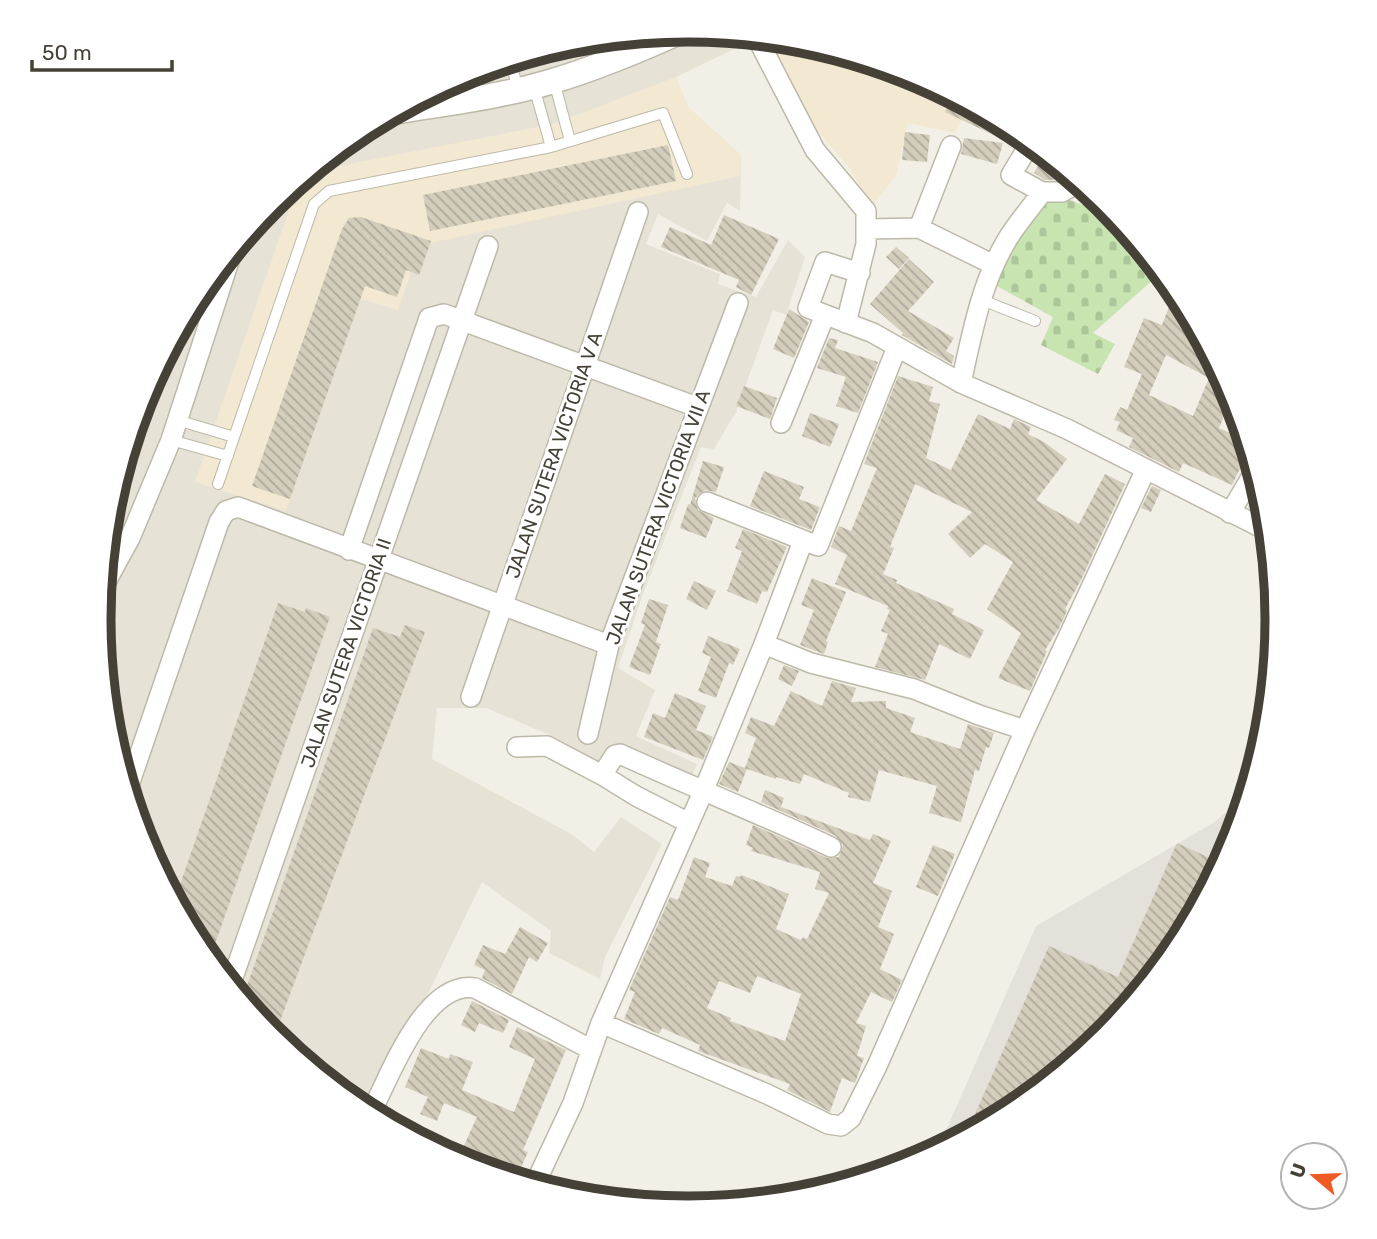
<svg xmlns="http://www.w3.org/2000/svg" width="1377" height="1239" font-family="Rubik,sans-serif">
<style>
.residential{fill:#e6e2d5}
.commercial{fill:#f3e9d2}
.industrial{fill:#e4e1db}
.cemetery{fill:url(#cemetery-stones)}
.building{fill:url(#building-back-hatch);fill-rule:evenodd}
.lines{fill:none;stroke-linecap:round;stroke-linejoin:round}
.service-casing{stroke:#bdb9a9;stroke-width:12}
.minor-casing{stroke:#bdb9a9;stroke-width:22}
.tertiary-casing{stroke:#bdb9a9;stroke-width:27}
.service{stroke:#fff;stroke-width:10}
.minor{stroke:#fff;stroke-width:19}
.tertiary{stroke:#fff;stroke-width:24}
.labels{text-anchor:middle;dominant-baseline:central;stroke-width:6;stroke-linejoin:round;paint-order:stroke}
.street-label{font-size:19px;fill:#454136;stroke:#fff}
.rim{fill:none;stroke:#454136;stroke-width:9}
</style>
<defs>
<pattern id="cemetery-stones" width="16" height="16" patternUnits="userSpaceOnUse" patternTransform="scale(1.75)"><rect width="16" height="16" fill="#c7e4b1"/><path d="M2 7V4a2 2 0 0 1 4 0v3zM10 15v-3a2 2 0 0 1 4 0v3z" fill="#acc599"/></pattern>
<pattern id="building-back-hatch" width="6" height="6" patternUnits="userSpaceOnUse" patternTransform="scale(1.75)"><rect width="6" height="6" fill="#d3cdbc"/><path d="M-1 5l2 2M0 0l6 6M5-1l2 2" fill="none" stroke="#ada89a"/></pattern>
</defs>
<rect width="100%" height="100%" fill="#f2f0e6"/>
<path class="residential" d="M689 30 759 37 676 77 688 107 741 155 740 211 727 203 707 241 658 214 646 244 720 274 718 284 756 297 788 240 805 257 786 315 773 310 736 412 714 449 701 447 643 594 618 668 655 690 636 736 697 764 691 779 611 744 599 762 550 735 486 708H437L432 759 573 835 594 852 621 817 662 844 605 957 600 979 549 953 551 931 482 882 425 1000 371 1097 338 1091 271 1036 198 947 143 845 110 734 99 619 110 504 144 393 198 292 272 202 361 129 463 74 574 41Z"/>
<path class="commercial" d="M768 38 804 41 915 75 968 104 956 133 908 123 896 176 871 207 851 170 815 128Z
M676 77 688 107 741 155 740 176 416 246 418 253 398 310 356 298 286 511 195 482 297 187 313 171 553 124Z"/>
<path class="industrial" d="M1249 793 1233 846 1179 947 1105 1037 1016 1110 936 1153 1036 926 1213 823Z"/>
<path class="cemetery" d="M1053 194 1118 218 1162 272 1093 333 1115 344 1098 374 1041 345 1053 317 995 285 1008 253Z"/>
<path class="building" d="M952 97 1008 125 1004 140 945 112Z
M905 132 930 135 927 162 902 160Z
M964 138 1003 143 997 164 961 154Z
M668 145 676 181 430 231 423 195Z
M1045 153 1065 169 1059 180H1045L1034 173Z
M724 215 779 239 751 295 736 287 739 280 661 247 670 227 711 245Z
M361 217 431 241 419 275 406 270 397 297 365 286 290 499 252 486 342 229 349 218Z
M896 247 909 258 899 269 886 257Z
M909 259 934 282 908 311 954 338 946 351 954 356 952 364 902 335 903 333 870 304Z
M1176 289 1197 327 1193 339 1208 347 1204 358 1216 361 1233 394 1219 428 1248 441 1250 448 1232 485 1183 463 1179 472 1129 447 1133 438 1116 430 1120 422 1114 420 1120 407 1127 410 1142 374 1124 367 1144 318 1162 325ZM1166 355 1209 378 1193 416 1149 395Z
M789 309 809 322 794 358 773 349Z
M829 338 838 340 835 348 878 362 858 413 836 406 846 377 817 368Z
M898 376 933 387 929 401 940 404 926 458 951 470 978 414 1010 429 1014 419 1031 427 1028 434 1044 442 1067 459 1036 500 1079 524 1105 474 1125 484 1081 580 1065 609 1067 611 1059 628 1045 650 1047 651 1030 691 998 678 1021 633 987 609 1013 562 985 544 970 558 948 534 972 512 915 484 890 547 894 548 883 574 897 580 896 583 954 609 952 614 984 630 970 659 939 644 925 680 875 667 888 634 881 631 890 610 887 609 888 606 835 584 847 555 831 547 839 526 851 531 877 468 864 464Z
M744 386 777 398 770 419 736 406Z
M810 413 839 424 830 447 802 436Z
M703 461 724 467 716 492 705 490 695 498 698 510 714 518 706 538 680 528 688 504 690 505Z
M764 471 804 487 799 499 820 507 811 530 750 506Z
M1261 485 1266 502 1259 513 1248 507Z
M1152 486 1161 490 1151 512 1141 508Z
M743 529 787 547 767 592 762 591 757 604 727 591 742 551 735 548Z
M812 578 846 592 826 641 828 642 824 654 800 645 814 610 801 605Z
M694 581 716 591 707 610 686 599Z
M649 599 668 605 656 642 661 644 650 675 629 667 645 625 641 623Z
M278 603 305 612 306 608 330 617 209 961 198 947 174 902Z
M405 625 425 632 280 1021 260 1014 262 1009 242 1000 373 628 400 637Z
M708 636 740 649 733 665 729 663 716 698 698 691 711 657 702 653Z
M784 665 799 671 792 686 778 679Z
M832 681 856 688 851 702 886 701V708L915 718 910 732 960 749 968 724 994 733 989 748 986 747 979 771 975 770 961 822 929 813 937 786 879 770 870 802 848 797 849 793 804 774 800 784 776 777V779L747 769 738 792 719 784 729 762 745 768 756 738 745 733 751 717 774 726 791 691 822 706Z
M675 693 706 706 696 730 713 737 703 760 644 737 653 713 665 718Z
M765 790 784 798 781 807 870 840 873 834 891 841 873 883 892 891 878 927 894 934 880 969 902 980 892 1002 871 992 856 1023 866 1026 857 1056 864 1058 855 1083 842 1078 830 1112 787 1090 790 1084 698 1051 700 1045 662 1028 659 1034 624 1019 635 992 629 990 670 897 678 900 694 857 710 863 705 877 732 886 736 876 740 877 741 875 789 894 776 929 801 940 803 937 807 939 829 893 815 889 820 872 751 851 753 848 746 845 753 825 827 858 839 857 843 845 836 836 761 802ZM757 976 801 994 785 1041 730 1021 731 1018 707 1008 719 981 750 993Z
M1177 843 1223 864 1179 947 1105 1037 1016 1110 965 1137 1049 946 1118 977Z
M933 845 955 854 938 896 916 887Z
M520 927 548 943 537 962 529 957 512 994 482 978 485 970 474 965 483 945 505 954Z
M472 1001 509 1020 503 1033 479 1023 475 1032 461 1025Z
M517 1027 566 1050 523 1150 528 1152 516 1179 461 1152 477 1117 444 1103 437 1121 420 1114 428 1097 405 1087 421 1048 449 1059 450 1054 473 1062 462 1090 514 1112 535 1059 509 1047Z"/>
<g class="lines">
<g class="service-casing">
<path id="service" d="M797 51 810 43
M510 60 518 89
M554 81 570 141
M534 87 551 147
M982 300 1035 321
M177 420 234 437
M171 440 228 456
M218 484 314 204 329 191 551 147 663 113 687 174"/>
</g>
<g class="minor-casing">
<path id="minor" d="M756 36 815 150 866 211V244L846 323
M1042 192H1062L1080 182
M919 228 951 146
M867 229 919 228 994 265
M860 273 825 262 808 308 873 333 961 383 1067 429 1270 532
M961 383C972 334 981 283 1007 240 1017 223 1031 208 1042 192L1011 175 1031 142
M781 423 825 315
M707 502 818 546 897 347
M1230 513 1256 469
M349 550 429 318 444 314 697 407
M101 591 130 538 171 440 233 249
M764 644 811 663 914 689 979 715 1025 730
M471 697 638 212
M588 734 609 645 738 303
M517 747 547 746 602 775 615 755 620 754C690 786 761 814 831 847
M602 775 636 796 689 823
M127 791 219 522 226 511 238 507 609 645
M230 986 488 246
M601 1023 767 1094 828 1124 841 1126 851 1118 877 1066 1025 730 1146 469
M370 1115C389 1078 424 980 475 988L590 1049
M534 1186 573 1103 601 1023 703 792 764 644 803 541"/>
</g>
<g class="tertiary-casing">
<path id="tertiary" d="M393 112C446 103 501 97 553 81 597 68 642 49 684 30"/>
</g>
<use href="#service" class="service"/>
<use href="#minor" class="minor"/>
<use href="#tertiary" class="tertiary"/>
</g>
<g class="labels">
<g class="street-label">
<text transform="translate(554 455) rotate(-71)">JALAN SUTERA VICTORIA V A</text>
<text transform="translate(658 517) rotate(-70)">JALAN SUTERA VICTORIA VII A</text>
<text transform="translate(346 653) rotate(-71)">JALAN SUTERA VICTORIA II</text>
</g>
</g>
<path d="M0 0H1377V1239H0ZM111 619a577 577 0 1 1 1154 0a577 577 0 1 1-1154 0Z" fill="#fff" fill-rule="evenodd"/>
<path class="rim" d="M111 619a577 577 0 1 1 1154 0a577 577 0 1 1-1154 0Z"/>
<g transform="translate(1314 1176) rotate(289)"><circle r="33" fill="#ffffff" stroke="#b5b3af" stroke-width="2"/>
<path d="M0-5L12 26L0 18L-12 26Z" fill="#ed5a22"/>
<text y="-10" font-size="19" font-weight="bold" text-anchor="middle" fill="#454136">U</text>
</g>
<path d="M32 60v10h140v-10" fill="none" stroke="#454136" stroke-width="3.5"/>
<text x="42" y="60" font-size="21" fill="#454136" stroke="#ffffff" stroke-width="5" paint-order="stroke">50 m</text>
</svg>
